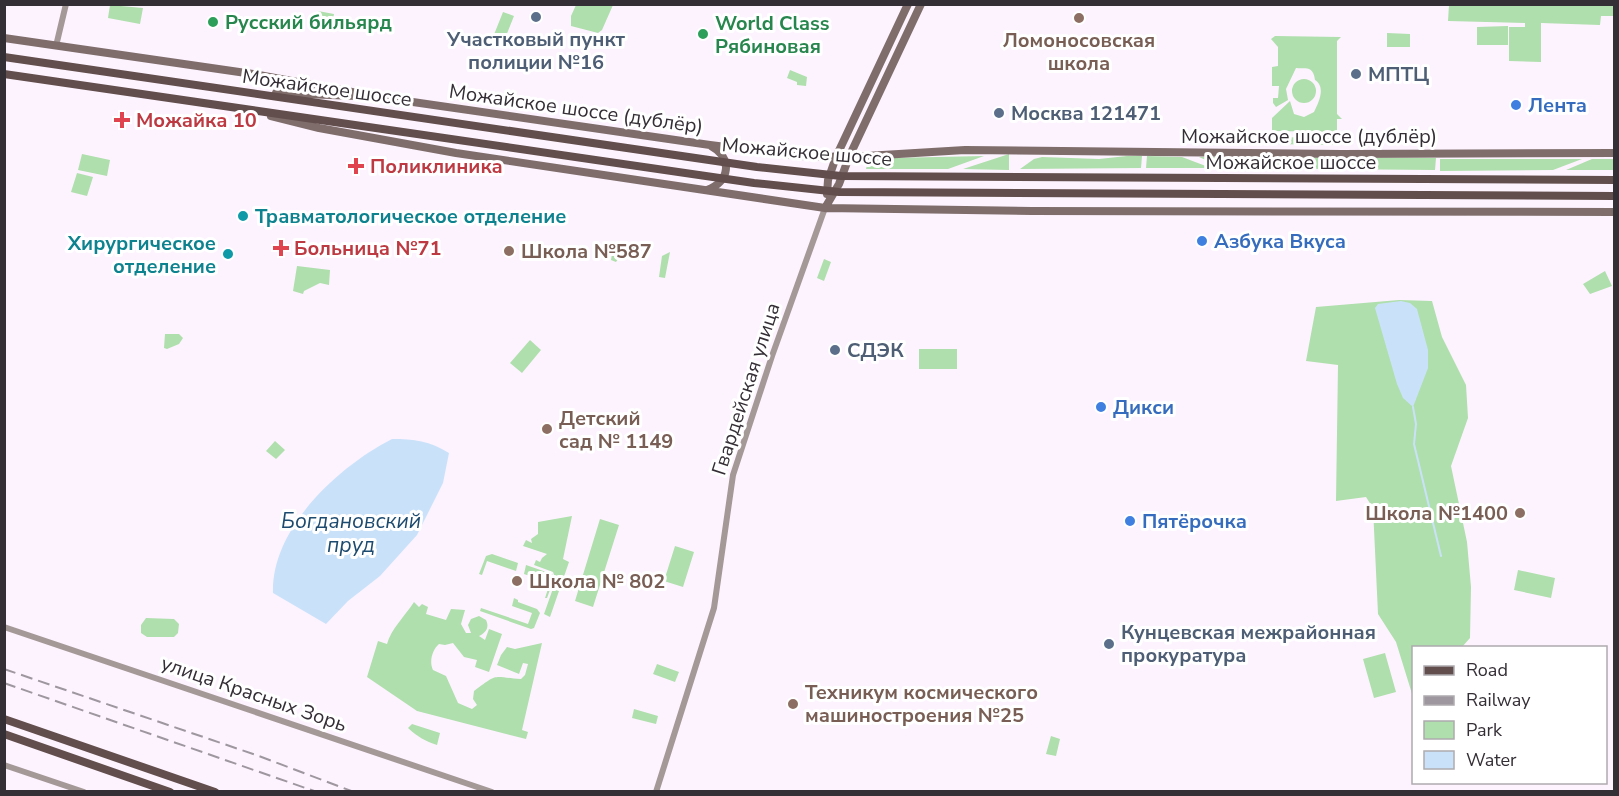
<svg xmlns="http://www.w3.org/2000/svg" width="1619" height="796" font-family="'Nunito Sans',sans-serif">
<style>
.green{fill:#afdfac}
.water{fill:#cae2f9}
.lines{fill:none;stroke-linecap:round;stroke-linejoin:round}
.stream{stroke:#cae2f9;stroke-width:2}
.tertiary{stroke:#a59998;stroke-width:6}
.secondary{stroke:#7e6d6b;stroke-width:8}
.primary{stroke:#624e4c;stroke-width:8}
.rail{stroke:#9f97a0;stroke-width:2;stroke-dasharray:12 6;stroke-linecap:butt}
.service-dot{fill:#5c6f8a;stroke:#fff;stroke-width:2}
.education-dot{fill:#8d6e63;stroke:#fff;stroke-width:2}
.leisure-dot{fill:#2e9e5b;stroke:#fff;stroke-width:2}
.shop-dot{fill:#3f7fe0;stroke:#fff;stroke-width:2}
.health-dot{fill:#e0444e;stroke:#fff;stroke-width:2}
.culture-dot{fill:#0f9aa8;stroke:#fff;stroke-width:2}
.labels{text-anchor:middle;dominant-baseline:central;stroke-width:6;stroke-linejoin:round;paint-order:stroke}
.leisure-label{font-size:20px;font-weight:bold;fill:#27864d;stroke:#fff;text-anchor:start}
.service-label{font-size:20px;font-weight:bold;fill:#4e5e75;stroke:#fff;text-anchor:start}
.education-label{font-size:20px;font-weight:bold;fill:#785e54;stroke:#fff;text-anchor:start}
.street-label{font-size:20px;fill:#342e35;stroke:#fff}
.shop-label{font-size:20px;font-weight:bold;fill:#366cbe;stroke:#fff;text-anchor:start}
.health-label{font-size:20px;font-weight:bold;fill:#be3a42;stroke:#fff;text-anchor:start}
.culture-label{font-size:20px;font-weight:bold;fill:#0d838f;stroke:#fff;text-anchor:start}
.water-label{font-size:21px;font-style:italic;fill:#1d4a6f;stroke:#fff}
</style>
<rect width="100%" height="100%" fill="#fdf3ff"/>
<path class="green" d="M110 5 143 8 140 24 108 18Z
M576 5H613L602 30 598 33 571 26V16Z
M1449 5H1614V16H1601L1600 25 1541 23V62L1509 61V27H1525V23L1448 21Z
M318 11 334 14 332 24 316 21Z
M503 12 514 16 504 41 493 37Z
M1508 26V45H1477V27Z
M1387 33 1410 34V47H1387Z
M1275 36 1341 37 1337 41V114L1342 119H1337V132L1272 131V118L1290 101 1294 114 1304 117 1314 112C1319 102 1326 87 1315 80 1313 65 1306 69 1296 68L1286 89 1288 100 1276 107 1273 103V98H1278L1279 86H1272V67L1278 66V47L1271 39Z
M790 70 807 77 806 86 797 85V82L787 78Z
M1292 91a12 12 0 1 1 24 0a12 12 0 1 1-24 0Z
M1273 137 1335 138V145L1272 144Z
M82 154 110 160 107 176 78 170Z
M1009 154V170L963 169Z
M984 156 948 169H866L868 161 890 158Z
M1127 156H1142L1141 168 1020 169 1034 159 1042 157 1099 159Z
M1147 156 1182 157 1211 168H1146Z
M1199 157 1436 158 1435 170 1224 168Z
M1440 159H1582L1553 170 1440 171Z
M1592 159H1614V170H1566Z
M77 173 93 177 87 196 71 192Z
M614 242 635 244 638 246 630 252 624 250 616 262 611 260Z
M670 252 665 278 659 277 662 256Z
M824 259 831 262 824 281 817 278Z
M297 266 330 270 329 285 320 283 304 291 303 294 293 291Z
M1605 271 1612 286 1590 294 1583 284Z
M1399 300 1432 301 1442 337 1466 385 1468 418 1451 466 1467 542 1471 587 1470 638 1462 647 1414 648 1413 697 1396 642 1378 614 1373 508 1366 497 1336 501 1338 365 1306 361 1316 307Z
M165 334H179L183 338 179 344 167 349 164 348Z
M530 340 541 350 522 373 510 363Z
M919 349H957V369H919Z
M275 441 285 450 276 459 266 451Z
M572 516 563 559 569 562 550 617 544 614 556 580 553 572 534 565 536 560 540 562 542 558 547 554 523 546 526 540 532 543 531 539 538 534V522Z
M600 519 619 525 593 607 575 601Z
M675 546 694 552 683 587 664 581Z
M492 554 518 563 516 571 487 561 482 575 479 574 486 556Z
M526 565 552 574 554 579 547 598H545L550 583 524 574Z
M1518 570 1555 578 1551 598 1514 590Z
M514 598 518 600V602L537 609 540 613 534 628 531 629 480 611 481 608 528 624 532 613 512 606Z
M414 602 419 607 422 604 428 607 426 614 446 620 451 609 465 610 461 624 466 633H471L468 625 471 619 479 616 486 620C490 628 485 633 479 636L485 640 489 629 502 634 489 672 475 667 477 660 464 657 453 643 445 645 439 644C432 650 429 662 433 670L446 676 458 703 472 709 477 705 473 699 474 691C499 672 492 677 521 679L525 675 528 664 523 663 519 674 497 665 501 655 507 647 515 649 542 643 522 730 528 732 526 739 417 711 367 677 378 641 387 644C391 629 405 616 414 602Z
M146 618 174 619 179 624 178 633 174 637H147L141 633V625Z
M1385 653 1396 692 1374 698 1363 659Z
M657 664 679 672 675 682 653 674Z
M634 709 658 716 656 724 632 718Z
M412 724 440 733 437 745C425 741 418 737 408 728Z
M1051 736 1060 739 1056 756 1046 754Z"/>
<path class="water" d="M1401 301 1410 303 1417 309 1428 350V368L1413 407 1403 398 1397 384 1375 308 1378 304Z
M392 439C414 439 430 441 449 453L443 483 417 535 380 576 348 601 326 624 273 593C271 528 339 466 392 439Z"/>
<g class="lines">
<path class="stream" d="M1413 407 1416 424 1414 444 1441 556"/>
<path class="tertiary" d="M56 46 66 4
M4 627 492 792
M4 765 84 792
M656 792 714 608 733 475 772 356 825 208"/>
<path class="secondary" d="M4 38 253 74 385 98 710 145 798 156 849 157 965 150 1342 154 1614 153
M276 93 357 96
M271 116 319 128 456 153 825 208 1032 211 1614 212
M707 190C730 182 733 158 711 146
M827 194 828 180 836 157 908 4
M825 208 839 184 849 157 921 4"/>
<path class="primary" d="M4 57 757 167 841 176 1614 180
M4 74 754 183 839 192 1614 196
M4 719 215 792
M4 734 170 792"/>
<path class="rail" d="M4 669 259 756 354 792
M4 683 317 792"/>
</g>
<g class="service-dot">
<circle cx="536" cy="17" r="6"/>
<circle cx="1356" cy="74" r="6"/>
<circle cx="999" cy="113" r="6"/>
<circle cx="835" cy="350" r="6"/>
<circle cx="1109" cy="644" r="6"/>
</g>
<g class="education-dot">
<circle cx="1079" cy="18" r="6"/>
<circle cx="509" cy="251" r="6"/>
<circle cx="547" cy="429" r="6"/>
<circle cx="1520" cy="513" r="6"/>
<circle cx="517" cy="581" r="6"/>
<circle cx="793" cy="704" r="6"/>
</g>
<g class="leisure-dot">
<circle cx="213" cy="22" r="6"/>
<circle cx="703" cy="34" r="6"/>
</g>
<g class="shop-dot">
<circle cx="1516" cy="105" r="6"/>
<circle cx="1202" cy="241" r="6"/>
<circle cx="1101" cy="407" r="6"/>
<circle cx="1130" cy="521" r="6"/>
</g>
<g class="health-dot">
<path d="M119 111h6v6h6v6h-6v6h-6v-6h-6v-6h6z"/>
<path d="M353 157h6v6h6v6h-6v6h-6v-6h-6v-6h6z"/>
<path d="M278 239h6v6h6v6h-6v6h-6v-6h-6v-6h6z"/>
</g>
<g class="culture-dot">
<circle cx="243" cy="216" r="6"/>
<circle cx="228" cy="254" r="6"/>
</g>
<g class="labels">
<g class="leisure-label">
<text x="225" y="22">Русский бильярд</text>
<text x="715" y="23">World Class<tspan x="715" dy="23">Рябиновая</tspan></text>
</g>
<g class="service-label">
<text x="536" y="39" text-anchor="middle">Участковый пункт<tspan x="536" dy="23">полиции №16</tspan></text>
<text x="1368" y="74">МПТЦ</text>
<text x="1011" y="113">Москва 121471</text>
<text x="847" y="350">СДЭК</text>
<text x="1121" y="632">Кунцевская межрайонная<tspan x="1121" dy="23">прокуратура</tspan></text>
</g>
<g class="education-label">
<text x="1079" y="40" text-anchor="middle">Ломоносовская<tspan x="1079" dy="23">школа</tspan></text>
<text x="521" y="251">Школа №587</text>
<text x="559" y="418">Детский<tspan x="559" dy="23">сад № 1149</tspan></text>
<text x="1508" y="513" text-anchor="end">Школа №1400</text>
<text x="529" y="581">Школа № 802</text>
<text x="805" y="692">Техникум космического<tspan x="805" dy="23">машиностроения №25</tspan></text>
</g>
<g class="street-label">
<text transform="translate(327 88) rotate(8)">Можайское шоссе</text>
<text transform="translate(576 109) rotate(8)">Можайское шоссе (дублёр)</text>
<text x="1309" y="136">Можайское шоссе (дублёр)</text>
<text transform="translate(807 152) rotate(5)">Можайское шоссе</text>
<text x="1291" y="162">Можайское шоссе</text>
<text transform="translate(746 389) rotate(-72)">Гвардейская улица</text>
<text transform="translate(254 694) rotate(19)">улица Красных Зорь</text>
</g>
<g class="shop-label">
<text x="1528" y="105">Лента</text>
<text x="1214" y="241">Азбука Вкуса</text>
<text x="1113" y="407">Дикси</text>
<text x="1142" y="521">Пятёрочка</text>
</g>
<g class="health-label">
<text x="136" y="120">Можайка 10</text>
<text x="370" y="166">Поликлиника</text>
<text x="294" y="248">Больница №71</text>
</g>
<g class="culture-label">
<text x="255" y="216">Травматологическое отделение</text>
<text x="216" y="243" text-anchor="end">Хирургическое<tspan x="216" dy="23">отделение</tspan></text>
</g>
<g class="water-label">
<text x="351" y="521">Богдановский<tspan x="351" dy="24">пруд</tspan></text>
</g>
</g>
<rect width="1619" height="796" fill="none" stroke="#342e35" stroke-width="12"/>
<rect x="1412" y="646" width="195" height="138" fill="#ffffff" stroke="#aeabae" stroke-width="1.5"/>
<rect x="1424" y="666" width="30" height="9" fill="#624e4c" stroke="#aeabae" stroke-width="1.5"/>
<text x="1466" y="676" font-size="18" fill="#342e35">Road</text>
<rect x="1424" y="696" width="30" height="9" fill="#9f97a0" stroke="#aeabae" stroke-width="1.5"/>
<text x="1466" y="706" font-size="18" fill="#342e35">Railway</text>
<rect x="1424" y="721" width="30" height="18" fill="#afdfac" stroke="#aeabae" stroke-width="1.5"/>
<text x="1466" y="736" font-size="18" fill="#342e35">Park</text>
<rect x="1424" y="751" width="30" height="18" fill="#cae2f9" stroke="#aeabae" stroke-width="1.5"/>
<text x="1466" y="766" font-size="18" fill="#342e35">Water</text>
</svg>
